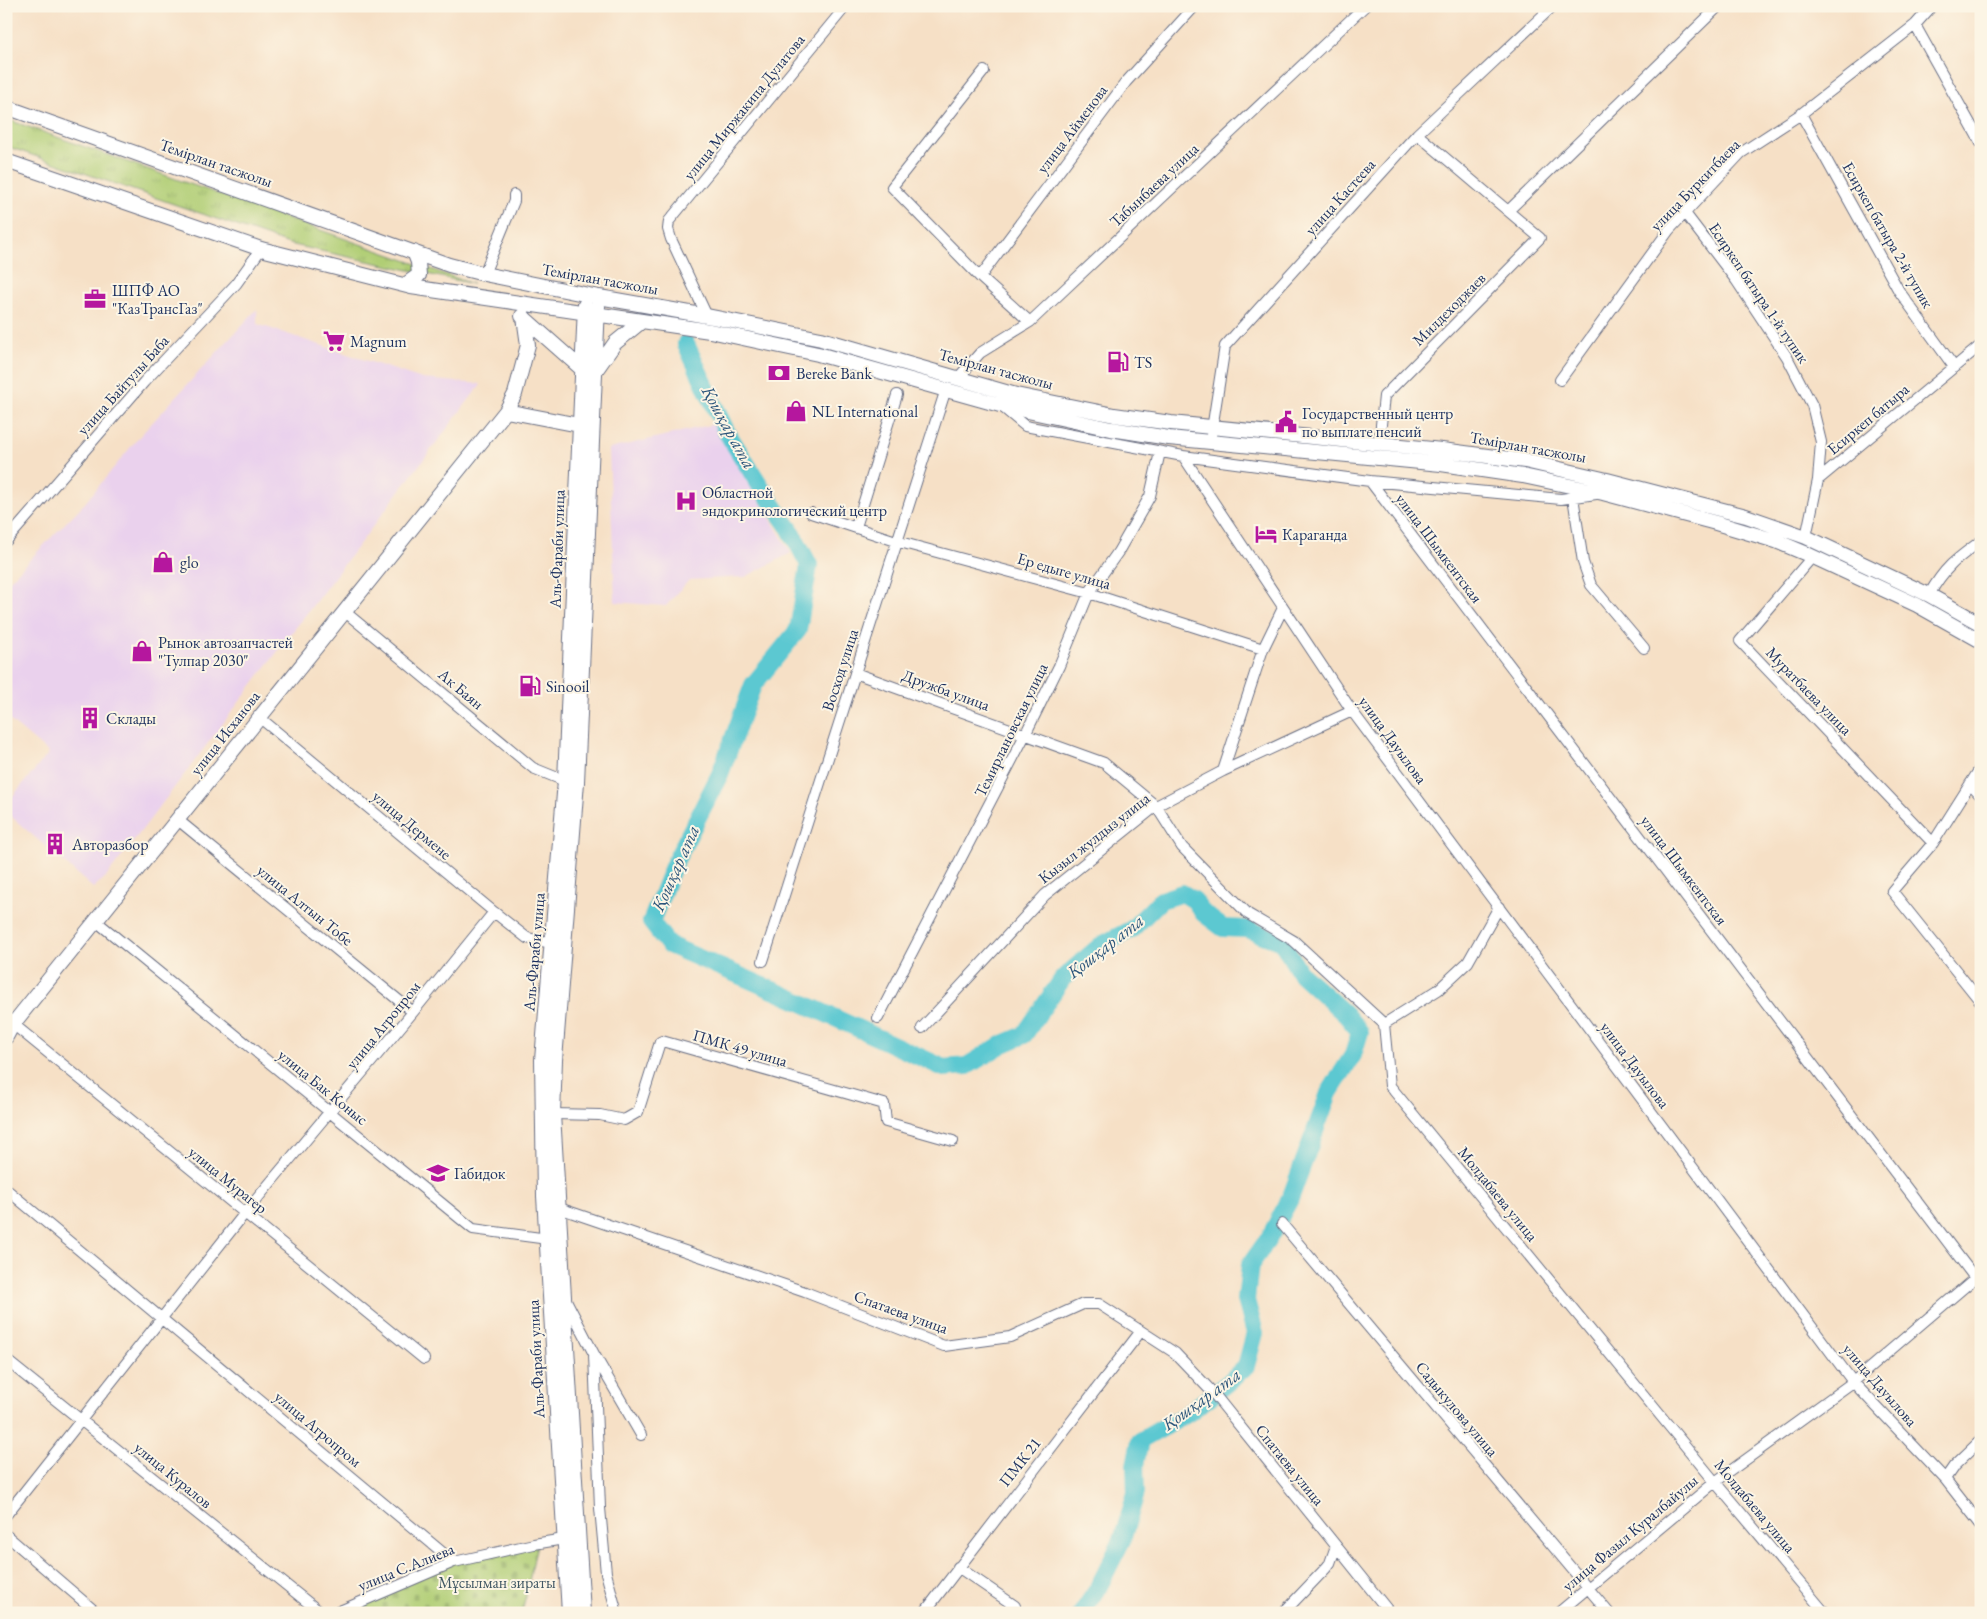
<svg xmlns="http://www.w3.org/2000/svg" width="1987" height="1619" font-family="'EB Garamond',serif">
<style>
.built{fill:#ead1ed}
.grass{fill:url(#grass-tufts);stroke:#667e6a}
.cemetery{fill:url(#cemetery-stones);stroke:#667e6a}
.lines{fill:none;stroke-linecap:round;stroke-linejoin:round}
.river{stroke:#5bc8d1;stroke-width:18}
.minor-casing{stroke:#686d82;stroke-width:12}
.major-casing{stroke:#686d82;stroke-width:16}
.minor{stroke:#fff;stroke-width:10}
.major{stroke:#fff;stroke-width:14}
.labels{text-anchor:middle;dominant-baseline:central;stroke-width:4;stroke-linejoin:round;paint-order:stroke}
.street-label{font-size:16px;fill:#1b2f5e;stroke:#fcf5e5}
.poi-label{font-size:16px;fill:#1b2f5e;stroke:#fcf5e5;text-anchor:start}
.park-label{font-size:16px;fill:#405764;stroke:#fcf5e5}
.water-label{font-size:18px;font-style:italic;fill:#2b557b;stroke:#fcf5e5}
</style>
<defs>
<pattern id="grass-tufts" width="24" height="20" patternUnits="userSpaceOnUse" patternTransform="scale(1.25)"><rect width="24" height="20" fill="#b0ce75"/><path d="M3 7l-1-3M5 7V3M7 7l1-3M15 17l-1-3M17 17v-4M19 17l1-3" fill="none" stroke="#97b168"/></pattern>
<pattern id="cemetery-stones" width="16" height="16" patternUnits="userSpaceOnUse" patternTransform="scale(1.25)"><rect width="16" height="16" fill="#b0ce75"/><path d="M2 7V4a2 2 0 0 1 4 0v3zM10 15v-3a2 2 0 0 1 4 0v3z" fill="#97b168"/></pattern>
</defs>
<rect width="100%" height="100%" fill="#fcf5e5"/>
<filter id="ink" filterUnits="userSpaceOnUse"><feTurbulence type="fractalNoise" baseFrequency=".02" numOctaves="2"/><feDisplacementMap in="SourceGraphic" scale="10" xChannelSelector="R" yChannelSelector="G"/><feConvolveMatrix kernelMatrix="1 2 1 2 8 2 1 2 1" color-interpolation-filters="sRGB"/></filter>
<filter id="wash" filterUnits="userSpaceOnUse"><feTurbulence type="fractalNoise" baseFrequency=".0096" numOctaves="4" result="noise"/><feDisplacementMap in="SourceGraphic" scale="20" xChannelSelector="R" yChannelSelector="G"/><feGaussianBlur stdDeviation="1.12" result="paint"/><feColorMatrix in="noise" values="0 0 0 0 0 0 0 0 0 0 0 0 0 0 0 0 0 1.4 0 .05"/><feComposite in="paint" operator="in"/></filter>
<g filter="url(#wash)">
<rect width="100%" height="100%" fill="#f6e0c6"/>
<path class="built" d="M257 309V324L422 379 481 384 107 876 93 888 6 812V808L12 797 49 753 6 717V584L85 503 139 437Z
M714 424 791 553 745 577 689 580 666 606 615 602 609 449Z"/>
<path class="grass" d="M6 119 473 284 289 244 6 146Z"/>
<path class="cemetery" d="M538 1540 522 1613H335L454 1562Z"/>
<g class="lines">
<path class="river" d="M686 344 726 431 761 487 790 529 809 565 798 630 753 685 720 774 674 864 651 922 669 945 796 1000 944 1068 967 1066 1001 1045 1024 1035 1063 978 1100 946 1132 929 1161 900 1182 893 1194 900 1203 913 1223 928 1247 929 1282 942 1300 973 1346 1015 1360 1032 1353 1055 1329 1093 1290 1199 1269 1238 1250 1265 1246 1300 1255 1333 1246 1366 1228 1383 1187 1414 1140 1441 1135 1465 1136 1493 1122 1540 1097 1590 1082 1613"/>
</g>
</g>
<g filter="url(#ink)">
<g class="lines">
<g class="minor-casing">
<path id="minor" d="M1915 25 1981 143
M984 71 892 187 980 277 1030 322
M1801 114 1899 291 1954 367
M1508 211 1719 6
M1684 212 1736 280 1787 357 1812 405 1821 442 1818 480
M484 274 514 201V195
M980 277 1126 82 1195 6
M707 316 671 239 668 229 669 221 846 6
M958 378 980 353 1030 322 1365 6
M1560 380 1669 230 1741 153 1801 114 1915 25 1932 6
M1001 406 1025 426 1183 456 1370 481 1561 499 1596 494
M1210 442 1225 346 1417 134 1553 6
M1379 444 1384 396 1540 238 1417 134
M1183 456 1352 711 1853 1382 1945 1479 1981 1525
M1370 481 1975 1278
M1573 497 1583 562 1591 585 1644 648
M811 513 896 541 1089 593 1263 649 1283 608
M856 527 897 395
M1806 537 1818 480 1981 345
M6 541 144 382 236 284 261 249
M1813 556 1740 641 1933 843
M1929 595C1944 568 1956 559 1981 541
M344 611 533 768 565 781
M855 673 1104 763 1156 806 1182 847 1248 914 1294 941 1384 1024 1390 1086 1715 1482 1825 1613
M259 717 494 912 527 938 552 943
M1981 767 1933 843 1892 891 1981 1002
M1223 771 1263 649
M1970 784 1981 796
M178 820 413 1012
M96 921 473 1229 548 1239
M763 961 946 389
M878 1018 1025 735 1059 666 1089 593 1118 552 1150 496 1160 452
M13 1024 424 1359
M1384 1024 1438 990 1468 962 1499 907
M922 1028 1045 895 1156 806 1223 771 1352 711
M553 1114 600 1115 624 1120 638 1112 660 1042 662 1041 884 1104 886 1122 953 1141
M6 1189 454 1562
M553 1206 805 1292 944 1346 1010 1337 1083 1304H1099L1175 1353 1214 1394 1390 1613
M1282 1224 1609 1613
M565 1298 594 1354 641 1435
M594 1354 600 1508 606 1573 617 1613
M6 1360 321 1613
M1945 1479 1954 1466 1981 1440
M6 1515 245 1213 413 1012 494 912
M6 1535 97 1613
M958 1567 1015 1606
M335 1613 454 1562 534 1544 570 1538
M924 1613 1141 1331
M1283 1613 1326 1568 1330 1563 1336 1546
M1558 1613 1715 1482 1853 1382 1981 1273"/>
</g>
<g class="major-casing">
<path id="major" d="M6 107 449 265 484 274 599 297 707 316 821 339 1016 395 1114 415 1171 423 1442 450 1525 461 1607 480 1746 516 1806 537 1929 595 1981 624
M6 161 261 249 411 287 710 331 818 354 1000 405 1111 429 1169 438 1441 464 1523 476 1603 493 1716 523 1776 541 1807 554 1917 605 1981 641
M405 285 419 275 418 262 414 252
M522 316 583 370
M596 370 615 343 642 321
M506 411 579 425
M6 1037 13 1024 506 411 515 394 528 345 524 317
M569 1613 544 1196 542 1060 565 781 585 305
M583 1613 553 1114 555 1060 577 782 598 306"/>
</g>
<use href="#minor" class="minor"/>
<use href="#major" class="major"/>
</g>
</g>
<defs>
<g id="office-bare" transform="scale(1.725)"><path d="M-6-3h4V-5.5h4V-3h4V5H-6ZM-1-4.5V-3h2v-1.5ZM-6 0V1H6V0Z" fill="#b5179e" stroke="#fcf5e5" stroke-width="2.5" paint-order="stroke"/></g>
<g id="supermarket-bare" transform="scale(1.725)"><path d="M-6-5.5h2.5l.6 2H6L4.5 2H-2.5L-4.4-4H-6ZM-1.5 3.2a1.3 1.3 0 1 0 .1 0ZM3 3.2a1.3 1.3 0 1 0 .1 0Z" fill="#b5179e" stroke="#fcf5e5" stroke-width="2.5" paint-order="stroke"/></g>
<g id="fuel-bare" transform="scale(1.725)"><path d="M-5.5-6h7V0h2V4h1.3V-2.5L3-4.5l.8-.8L6-3V5H2.5V1h-1V6h-7ZM-4.2-4.7v3.2H.2V-4.7Z" fill="#b5179e" stroke="#fcf5e5" stroke-width="2.5" paint-order="stroke"/></g>
<g id="bank-bare" transform="scale(1.725)"><path d="M-6-4H6V4H-6ZM0-2.3a2.3 2.3 0 1 0 0 4.6a2.3 2.3 0 1 0 0-4.6Z" fill="#b5179e" stroke="#fcf5e5" stroke-width="2.5" paint-order="stroke"/></g>
<g id="shop-bare" transform="scale(1.725)"><path d="M-5-2.5h2.3a2.7 3.5 0 0 1 5.4 0H5L5.5 6h-11ZM-1.5-2.5h3a1.5 2.3 0 0 0-3 0Z" fill="#b5179e" stroke="#fcf5e5" stroke-width="2.5" paint-order="stroke"/></g>
<g id="civic-bare" transform="scale(1.725)"><path d="M-.6-6.5H3V-4.5H.6V-3L4-1V1h2V6H-6V1h2V-1L-.6-3ZM-1.2 2.5V6h2.4V2.5Z" fill="#b5179e" stroke="#fcf5e5" stroke-width="2.5" paint-order="stroke"/></g>
<g id="hospital-bare" transform="scale(1.725)"><path d="M-5-5h3v3.5h4V-5h3V5h-3V1.5h-4V5h-3Z" fill="#b5179e" stroke="#fcf5e5" stroke-width="2.5" paint-order="stroke"/></g>
<g id="hotel-bare" transform="scale(1.725)"><path d="M-6-4.5h1.5V1H6V5H4.5V3h-9V5H-6ZM-4 0a1.8 1.8 0 1 1 3.6 0ZM.5 0V-2.5h3Q6-2.5 6 0Z" fill="#b5179e" stroke="#fcf5e5" stroke-width="2.5" paint-order="stroke"/></g>
<g id="building-bare" transform="scale(1.725)"><path d="M-4-6H4V6H1V3H-1V6H-4ZM-2.5-4.3h1.7v1.8h-1.7ZM.8-4.3h1.7v1.8H.8ZM-2.5-1h1.7V.8h-1.7ZM.8-1h1.7V.8H.8Z" fill="#b5179e" stroke="#fcf5e5" stroke-width="2.5" paint-order="stroke"/></g>
<g id="school-bare" transform="scale(1.725)"><path d="M0-5L7-2L0 1L-7-2ZM-4 1L0 2.5L4 1V4Q0 6-4 4Z" fill="#b5179e" stroke="#fcf5e5" stroke-width="2.5" paint-order="stroke"/></g>
</defs>
<g fill-rule="evenodd">
<use href="#office-bare" x="95" y="299"/>
<use href="#supermarket-bare" x="334" y="341"/>
<use href="#fuel-bare" x="1118" y="362"/>
<use href="#bank-bare" x="779" y="373"/>
<use href="#shop-bare" x="796" y="411"/>
<use href="#civic-bare" x="1286" y="422"/>
<use href="#hospital-bare" x="686" y="501"/>
<use href="#hotel-bare" x="1266" y="534"/>
<use href="#shop-bare" x="163" y="562"/>
<use href="#shop-bare" x="142" y="651"/>
<use href="#fuel-bare" x="530" y="686"/>
<use href="#building-bare" x="90" y="718"/>
<use href="#building-bare" x="55" y="844"/>
<use href="#school-bare" x="438" y="1173"/>
</g>
<g class="labels">
<g class="street-label">
<text transform="translate(744 107) rotate(-51)">улица Миржакипа Дулатова</text>
<text transform="translate(1072 129) rotate(-53)">улица Айменова</text>
<text transform="translate(216 163) rotate(19)">Темірлан тасжолы</text>
<text transform="translate(1154 185) rotate(-43)">Табынбаева улица</text>
<text transform="translate(1695 185) rotate(-46)">улица Буркитбаева</text>
<text transform="translate(1340 197) rotate(-48)">улица Кастеева</text>
<text transform="translate(1888 235) rotate(60)">Есиркеп батыра 2-й тупик</text>
<text transform="translate(600 279) rotate(10)">Темірлан тасжолы</text>
<text transform="translate(1759 293) rotate(56)">Есиркеп батыра 1-й тупик</text>
<text transform="translate(1449 309) rotate(-45)">Милдеходжаев</text>
<text transform="translate(996 369) rotate(15)">Темірлан тасжолы</text>
<text transform="translate(123 385) rotate(-48)">улица Байтулы Баба</text>
<text transform="translate(1868 419) rotate(-40)">Есиркеп батыра</text>
<text transform="translate(1528 447) rotate(10)">Темірлан тасжолы</text>
<text transform="translate(1439 548) rotate(53)">улица Шымкентская</text>
<text transform="translate(557 549) rotate(-88)">Аль-Фараби улица</text>
<text transform="translate(1064 571) rotate(16)">Ер едыге улица</text>
<text transform="translate(840 670) rotate(-72)">Восход улица</text>
<text transform="translate(461 689) rotate(40)">Ак Баян</text>
<text transform="translate(946 690) rotate(20)">Дружба улица</text>
<text transform="translate(1809 691) rotate(46)">Муратбаева улица</text>
<text transform="translate(1011 730) rotate(-64)">Темирлановская улица</text>
<text transform="translate(225 733) rotate(-52)">улица Исханова</text>
<text transform="translate(1393 740) rotate(54)">улица Дауылова</text>
<text transform="translate(412 825) rotate(40)">улица Дермене</text>
<text transform="translate(1094 838) rotate(-38)">Кызыл жулдыз улица</text>
<text transform="translate(1684 870) rotate(53)">улица Шымкентская</text>
<text transform="translate(305 905) rotate(39)">улица Алтын Тобе</text>
<text transform="translate(534 952) rotate(-85)">Аль-Фараби улица</text>
<text transform="translate(383 1025) rotate(-51)">улица Агропром</text>
<text transform="translate(740 1048) rotate(16)">ПМК 49 улица</text>
<text transform="translate(1635 1065) rotate(53)">улица Дауылова</text>
<text transform="translate(323 1087) rotate(39)">улица Бак Коныс</text>
<text transform="translate(228 1180) rotate(39)">улица Мурагер</text>
<text transform="translate(1498 1194) rotate(51)">Молдабаева улица</text>
<text transform="translate(901 1312) rotate(20)">Спатаева улица</text>
<text transform="translate(536 1359) rotate(-93)">Аль-Фараби улица</text>
<text transform="translate(1880 1385) rotate(49)">улица Дауылова</text>
<text transform="translate(1457 1409) rotate(50)">Садыкулова улица</text>
<text transform="translate(318 1429) rotate(40)">улица Агропром</text>
<text transform="translate(1020 1462) rotate(-52)">ПМК 21</text>
<text transform="translate(1290 1465) rotate(51)">Спатаева улица</text>
<text transform="translate(173 1475) rotate(39)">улица Куралов</text>
<text transform="translate(1755 1506) rotate(50)">Молдабаева улица</text>
<text transform="translate(1630 1533) rotate(-40)">улица Фазыл Куралбайулы</text>
<text transform="translate(406 1567) rotate(-22)">улица С.Алиева</text>
</g>
<g class="poi-label">
<text x="112" y="290">ШПФ АО<tspan x="112" dy="18">"КазТрансГаз"</tspan></text>
<text x="350" y="341">Magnum</text>
<text x="1134" y="362">TS</text>
<text x="796" y="373">Bereke Bank</text>
<text x="812" y="411">NL International</text>
<text x="1302" y="413">Государственный центр<tspan x="1302" dy="18">по выплате пенсий</tspan></text>
<text x="702" y="492">Областной<tspan x="702" dy="18">эндокринологический центр</tspan></text>
<text x="1282" y="534">Караганда</text>
<text x="180" y="562">glo</text>
<text x="158" y="642">Рынок автозапчастей<tspan x="158" dy="18">"Тулпар 2030"</tspan></text>
<text x="546" y="686">Sinooil</text>
<text x="106" y="718">Склады</text>
<text x="72" y="844">Авторазбор</text>
<text x="454" y="1173">Габидок</text>
</g>
<g class="park-label">
<text x="497" y="1582">Мұсылман зираты</text>
</g>
<g class="water-label">
<text transform="translate(729 427) rotate(61)">Қошқар ата</text>
<text transform="translate(675 868) rotate(-66)">Қошқар ата</text>
<text transform="translate(1105 946) rotate(-38)">Қошқар ата</text>
<text transform="translate(1201 1399) rotate(-36)">Қошқар ата</text>
</g>
</g>
<rect width="1987" height="1619" fill="none" stroke="#fcf5e5" stroke-width="25"/>
</svg>
